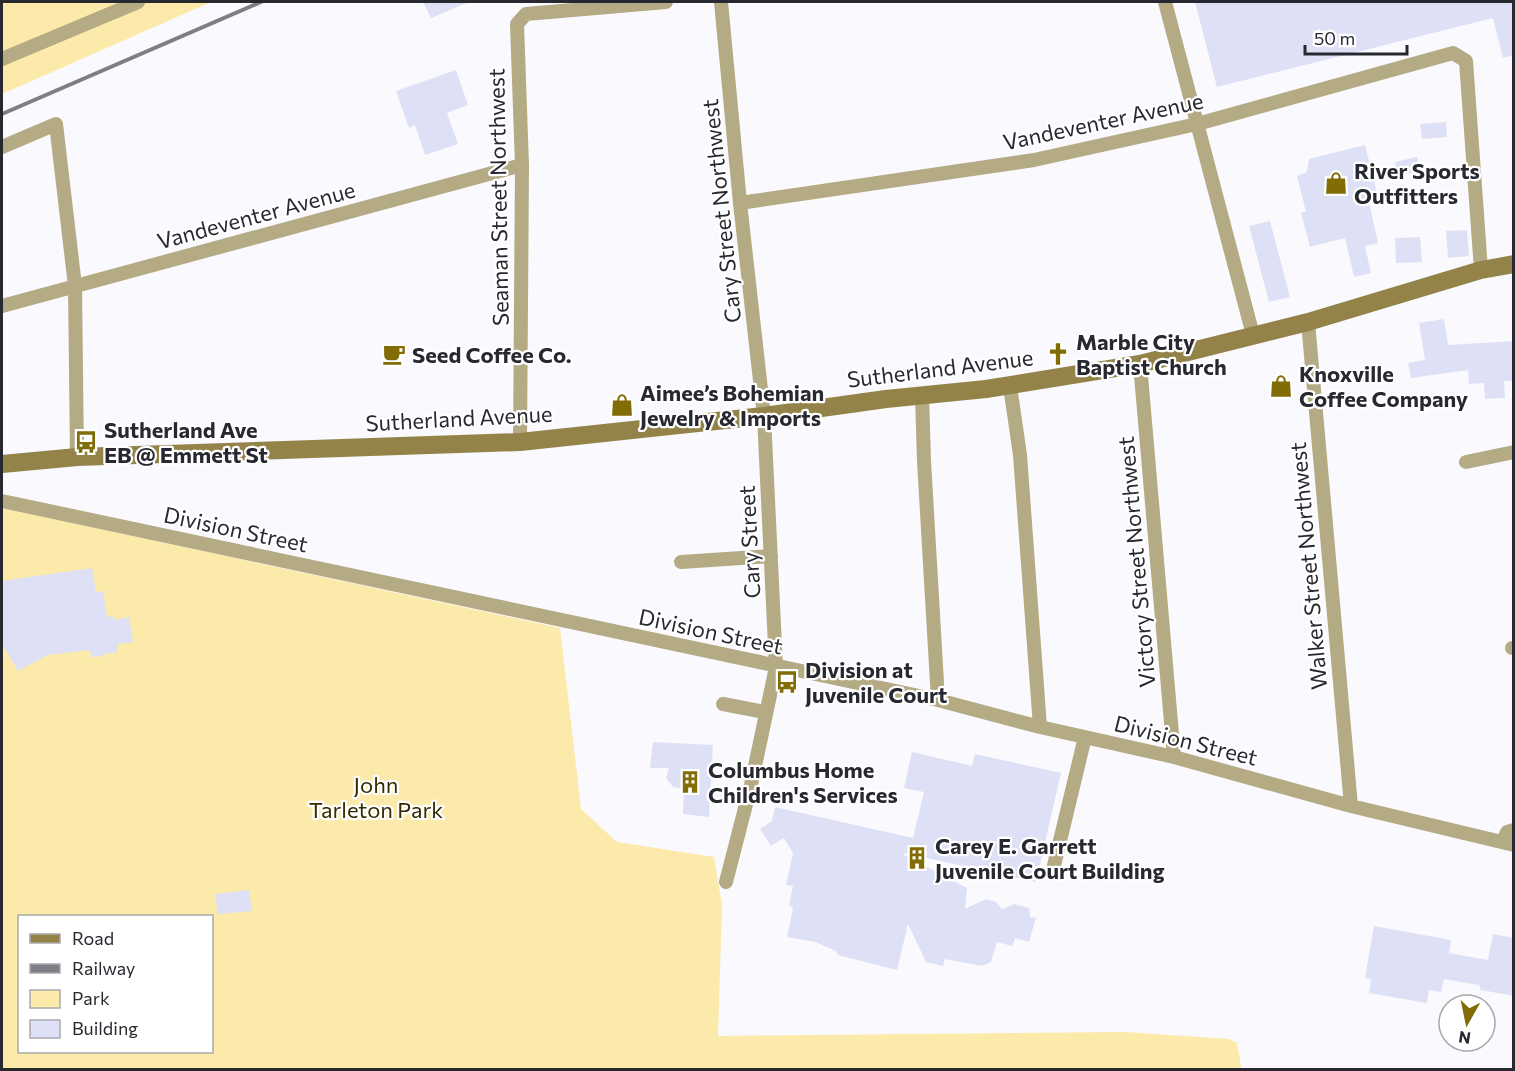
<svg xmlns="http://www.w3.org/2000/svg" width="1515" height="1071" font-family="Commissioner,sans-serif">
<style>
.green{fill:#fbeaa9;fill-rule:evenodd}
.building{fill:#dee1f5}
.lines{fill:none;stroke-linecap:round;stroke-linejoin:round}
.street{stroke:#b4aa84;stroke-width:14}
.secondary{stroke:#938349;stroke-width:18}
.rail{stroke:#7e7e85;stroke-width:4}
.labels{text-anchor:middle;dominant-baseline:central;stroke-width:4.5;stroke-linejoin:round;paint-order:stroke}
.street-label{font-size:22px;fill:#282830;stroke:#fff}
.poi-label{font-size:22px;font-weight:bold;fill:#282830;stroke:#fff;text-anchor:start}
.park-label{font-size:22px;fill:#352b01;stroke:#fff}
</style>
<rect width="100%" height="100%" fill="#f9f9fe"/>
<path class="green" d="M2 2H211L2 94Z
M2 508 560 628 581 809 617 842 714 857 722 905 718 1036 1125 1032 1229 1039 1237 1043 1241 1066 1240 1070H2ZM20 916H212V1052H20Z"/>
<path class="building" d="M423 2H469L431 18Z
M1195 2H1514V55L1503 58 1493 18 1217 87Z
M456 70 468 105 447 113 458 144 425 155 415 125 409 128 396 91Z
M1446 122 1447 137 1422 139 1420 124Z
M1365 145 1378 196 1368 198 1378 243 1365 246 1371 273 1354 277 1345 238 1310 247 1301 213 1306 212 1297 176 1307 172 1309 159Z
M1417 157 1421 171 1398 176 1395 162Z
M1270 221 1290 297 1269 302 1249 226Z
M1467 230 1469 256 1448 258 1446 231Z
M1420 237 1422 262 1396 263 1395 238Z
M1444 319 1448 345 1514 341V381H1504L1505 398 1485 399 1484 383 1469 384 1468 370 1411 378 1408 363 1425 360 1419 323Z
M92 568 96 592 103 591 107 617 113 616 114 620 129 617 133 642 118 644V652L103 654V656L92 657 89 650 48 655 18 671 2 644V581Z
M653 742 713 745 709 817 683 814 684 789 673 787 666 778 669 768H650Z
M912 752 972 766 975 754 1061 773 1036 882 904 853V855L967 888 965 909 986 899 996 902 1002 909 1014 904 1029 908 1030 917 1036 918 1029 942 1015 938 1012 946 997 942 991 962 982 966 945 959 943 966 926 962 908 924 897 970 838 955 836 951 815 942 787 937 793 908 789 905 793 886 786 885 793 853 784 838 771 846 760 829 772 821 775 807 913 838 924 792 904 788Z
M249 890 252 911 218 914 215 894Z
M1374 926 1451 940 1449 953 1488 960 1493 934 1514 938V996L1481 990 1479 985 1444 979 1441 992 1429 990 1427 1003 1369 993 1371 979 1365 978Z"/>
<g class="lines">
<path class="street" d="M721 2 740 203 764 416 776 667 751 785 726 882
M1165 2 1253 335
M2 59 138 2
M2 147 56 124 75 286 77 457
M740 203 1034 160 1197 124 1453 53 1466 61 1481 270
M2 306 522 165
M1308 322 1351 806
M1140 364 1174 757
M1010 386 1020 455 1040 727
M922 395 924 461 938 700
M520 442 522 165 517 24 526 14 666 2
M1466 462 1514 452
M2 501 938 700 1040 727 1174 757 1351 806 1514 845
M681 562 771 556
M1512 648H1514
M723 704 765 712
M1503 842 1507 832 1514 830
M1052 874 1085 737"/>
<path class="secondary" d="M2 464 77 457 520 442 764 416 886 399 986 389 1140 364 1308 322 1481 270 1514 264"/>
<path class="rail" d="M2 114 261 2"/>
</g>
<defs>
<g id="shop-bare" transform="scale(1.8)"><path d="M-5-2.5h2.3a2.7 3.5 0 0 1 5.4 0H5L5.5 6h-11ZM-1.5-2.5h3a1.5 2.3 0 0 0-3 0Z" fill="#816c06" stroke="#fff" stroke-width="2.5" paint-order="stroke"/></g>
<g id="cafe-bare" transform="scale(1.8)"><path d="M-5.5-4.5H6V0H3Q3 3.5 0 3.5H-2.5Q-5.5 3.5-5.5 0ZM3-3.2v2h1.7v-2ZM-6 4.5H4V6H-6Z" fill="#816c06" stroke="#fff" stroke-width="2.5" paint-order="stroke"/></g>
<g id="church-bare" transform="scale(1.8)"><path d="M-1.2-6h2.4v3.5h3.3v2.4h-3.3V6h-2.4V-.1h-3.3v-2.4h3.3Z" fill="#816c06" stroke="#fff" stroke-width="2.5" paint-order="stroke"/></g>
<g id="bus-bare" transform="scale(1.8)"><path d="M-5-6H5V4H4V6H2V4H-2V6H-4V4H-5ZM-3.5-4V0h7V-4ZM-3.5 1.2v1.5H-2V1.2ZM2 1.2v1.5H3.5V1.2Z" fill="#816c06" stroke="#fff" stroke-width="2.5" paint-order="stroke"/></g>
<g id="building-bare" transform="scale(1.8)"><path d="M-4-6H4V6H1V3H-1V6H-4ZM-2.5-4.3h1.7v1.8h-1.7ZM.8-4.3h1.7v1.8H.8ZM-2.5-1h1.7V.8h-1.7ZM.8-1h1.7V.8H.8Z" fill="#816c06" stroke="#fff" stroke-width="2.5" paint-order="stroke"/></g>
</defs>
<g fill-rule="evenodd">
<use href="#shop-bare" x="1336" y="183"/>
<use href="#cafe-bare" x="394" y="354"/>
<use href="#church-bare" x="1058" y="354"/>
<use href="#shop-bare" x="1281" y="386"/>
<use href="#shop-bare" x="622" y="405"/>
<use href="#bus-bare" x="86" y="442"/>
<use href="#bus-bare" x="787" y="682"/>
<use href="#building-bare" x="690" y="782"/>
<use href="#building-bare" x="917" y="858"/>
</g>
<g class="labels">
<g class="street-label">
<text transform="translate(1103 121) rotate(-12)">Vandeventer Avenue</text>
<text transform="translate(498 197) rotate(-91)">Seaman Street Northwest</text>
<text transform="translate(721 211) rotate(-96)">Cary Street Northwest</text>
<text transform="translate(256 215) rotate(-15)">Vandeventer Avenue</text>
<text transform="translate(940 368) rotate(-7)">Sutherland Avenue</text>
<text transform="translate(459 418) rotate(-3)">Sutherland Avenue</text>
<text transform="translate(236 529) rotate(12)">Division Street</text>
<text transform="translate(749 542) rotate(-93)">Cary Street</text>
<text transform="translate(1136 562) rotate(-95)">Victory Street Northwest</text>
<text transform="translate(1308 566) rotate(-95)">Walker Street Northwest</text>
<text transform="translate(711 631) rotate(12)">Division Street</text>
<text transform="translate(1186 740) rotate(14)">Division Street</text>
</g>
<g class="poi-label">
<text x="1354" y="170">River Sports<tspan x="1354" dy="25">Outfitters</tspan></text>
<text x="1076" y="341">Marble City<tspan x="1076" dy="25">Baptist Church</tspan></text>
<text x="412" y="354">Seed Coffee Co.</text>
<text x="1299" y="373">Knoxville<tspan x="1299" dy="25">Coffee Company</tspan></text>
<text x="640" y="392">Aimee’s Bohemian<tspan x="640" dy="25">Jewelry &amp; Imports</tspan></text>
<text x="104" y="429">Sutherland Ave<tspan x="104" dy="25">EB @ Emmett St</tspan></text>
<text x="805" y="669">Division at<tspan x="805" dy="25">Juvenile Court</tspan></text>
<text x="708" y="769">Columbus Home<tspan x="708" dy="25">Children's Services</tspan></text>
<text x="935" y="845">Carey E. Garrett<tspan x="935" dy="25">Juvenile Court Building</tspan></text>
</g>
<g class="park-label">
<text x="376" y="784">John<tspan x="376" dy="25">Tarleton Park</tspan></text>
</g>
</g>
<rect width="1515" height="1071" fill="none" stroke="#282830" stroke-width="6"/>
<rect x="18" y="915" width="195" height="138" fill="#ffffff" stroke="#a9a9ac" stroke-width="1.5"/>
<rect x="30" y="934" width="30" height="9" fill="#938349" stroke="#a9a9ac" stroke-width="1.5"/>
<text x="72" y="945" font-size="18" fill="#282830">Road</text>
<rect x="30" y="964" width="30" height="9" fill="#7e7e85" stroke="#a9a9ac" stroke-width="1.5"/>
<text x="72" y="975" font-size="18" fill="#282830">Railway</text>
<rect x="30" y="990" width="30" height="18" fill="#fbeaa9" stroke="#a9a9ac" stroke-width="1.5"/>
<text x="72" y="1005" font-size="18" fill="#282830">Park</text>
<rect x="30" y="1020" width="30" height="18" fill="#dee1f5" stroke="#a9a9ac" stroke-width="1.5"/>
<text x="72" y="1035" font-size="18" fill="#282830">Building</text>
<g transform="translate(1467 1023) rotate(189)"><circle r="28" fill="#ffffff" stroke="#a9a9ac" stroke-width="1.5"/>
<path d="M0-4.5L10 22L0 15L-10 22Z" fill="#816c06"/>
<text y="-9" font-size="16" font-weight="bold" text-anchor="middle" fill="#282830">N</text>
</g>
<path d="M1305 45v9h102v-9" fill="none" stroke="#282830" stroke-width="3"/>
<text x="1314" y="45" font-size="18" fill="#282830" stroke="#ffffff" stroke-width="4.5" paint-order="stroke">50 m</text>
</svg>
